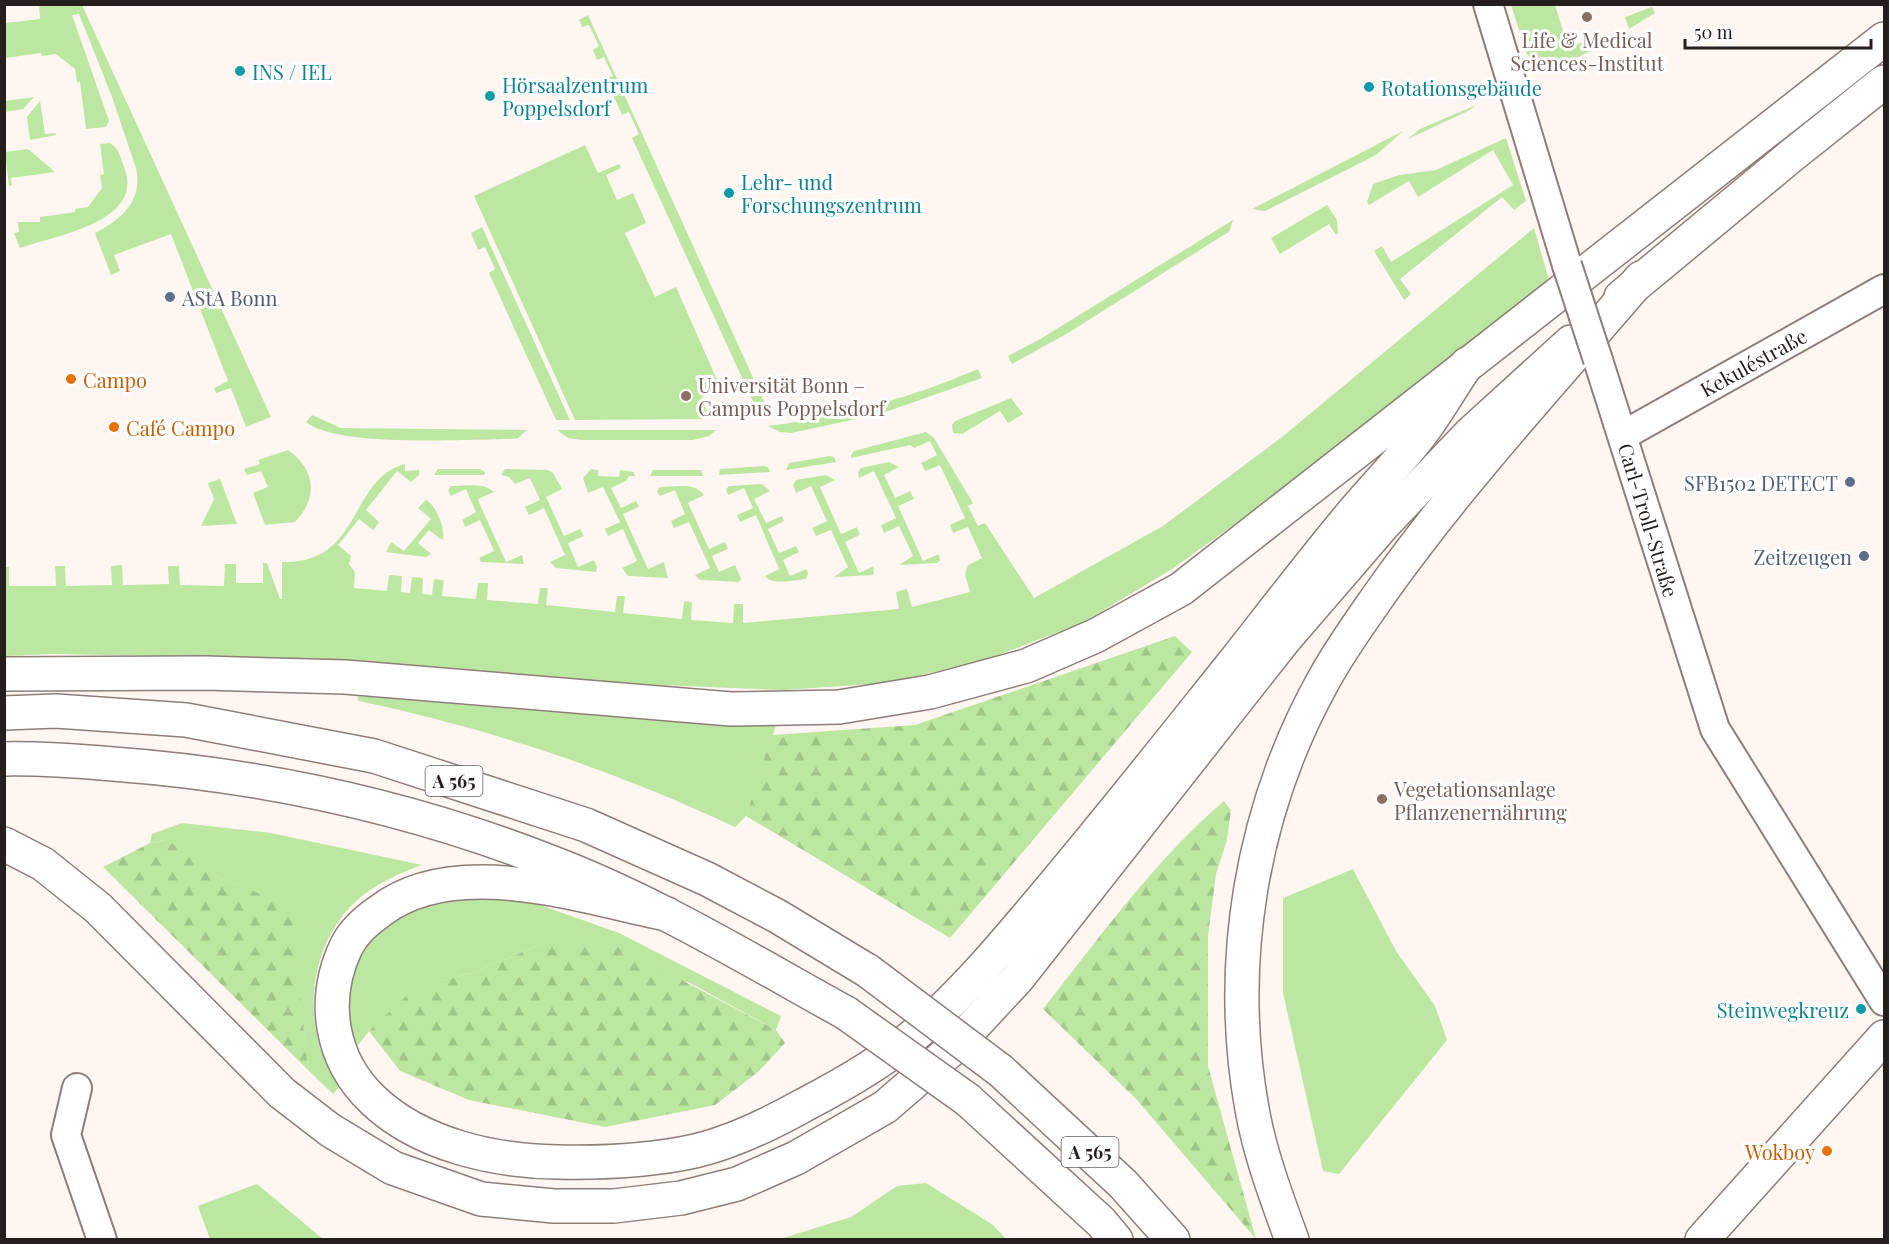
<svg xmlns="http://www.w3.org/2000/svg" width="1889" height="1244" font-family="'Playfair Display',serif">
<style>
.green{fill:#bce7a0}
.forest{fill:url(#forest-firs)}
.lines{fill:none;stroke-linecap:round;stroke-linejoin:round}
.minor-casing{stroke:#8e7e79;stroke-width:32}
.tertiary-casing{stroke:#8e7e79;stroke-width:36}
.trunk-casing{stroke:#8e7e79;stroke-width:36}
.motorway-casing{stroke:#8e7e79;stroke-width:36}
.minor{stroke:#fff;stroke-width:28}
.tertiary{stroke:#fff;stroke-width:33}
.trunk{stroke:#fff;stroke-width:33}
.motorway{stroke:#fff;stroke-width:33}
.minor-bridge-casing{stroke:#8e7e79;stroke-width:32;stroke-linecap:butt}
.motorway-bridge-casing{stroke:#8e7e79;stroke-width:36;stroke-linecap:butt}
.minor-bridge{stroke:#fff;stroke-width:28}
.motorway-bridge{stroke:#fff;stroke-width:33}
.education-dot{fill:#8d6e63;stroke:#fff;stroke-width:2}
.culture-dot{fill:#0f9aa8;stroke:#fff;stroke-width:2}
.service-dot{fill:#5c6f8a;stroke:#fff;stroke-width:2}
.food-dot{fill:#e8710a;stroke:#fff;stroke-width:2}
.labels{text-anchor:middle;dominant-baseline:central;stroke-width:6;stroke-linejoin:round;paint-order:stroke}
.shield{fill:#fff;stroke:#666260;stroke-width:1.5}
.shield-label{font-size:18px;font-weight:bold;fill:#241e1c}
.education-label{font-size:20px;fill:#785e54;stroke:#fff;text-anchor:start}
.culture-label{font-size:20px;fill:#0d838f;stroke:#fff;text-anchor:start}
.service-label{font-size:20px;fill:#4e5e75;stroke:#fff;text-anchor:end}
.street-label{font-size:20px;fill:#241e1c;stroke:#fff}
.food-label{font-size:20px;fill:#c56008;stroke:#fff;text-anchor:start}
</style>
<defs>
<pattern id="forest-firs" width="22" height="20" patternUnits="userSpaceOnUse" patternTransform="scale(1.5)"><rect width="22" height="20" fill="#bce7a0"/><path d="M5 1l3.5 6h-7zM16 11l3.5 6h-7z" fill="#a1c689"/></pattern>
</defs>
<rect width="100%" height="100%" fill="#fff5f1"/>
<path class="green" d="M39 5H82L271 417 246 427 231 388 216 393 214 388 228 381 171 234 114 255 120 271 111 275 95 233C122 219 143 201 136 168L112 97 79 14 72 15 109 121 106 127 86 129 80 82H77L75 69 56 54 42 56 41 53 5 58V23L40 19Z
M1511 5H1555L1568 47 1597 38 1599 47 1551 70 1536 66 1527 54Z
M1652 7 1655 13 1629 29 1625 17Z
M588 15 765 404 755 406 632 138 639 134 629 112 622 115 606 79 613 76 604 57 597 60 593 50 599 46 589 25 582 27 579 20Z
M34 97 23 109 5 112V101Z
M40 101 45 134 55 133 56 135 30 140 27 117Z
M1476 105 1468 111 1408 139 1420 129Z
M1403 131 1376 155 1265 211 1252 209Z
M1506 138 1526 201 1514 210 1502 197 1400 279 1411 294 1404 300 1374 251 1382 246 1391 262 1513 185 1493 150 1418 197 1409 181 1369 205 1367 202 1373 184 1399 175 1436 170Z
M110 143C120 149 121 159 125 170 143 222 55 236 20 248L14 233 19 232 18 222H40V217L75 212V209L88 207 102 188 100 175 104 174 100 144Z
M585 145 598 173 619 164 621 168 606 175 617 200 633 193 646 223 625 233 655 297 676 287 721 389 701 398 711 419 575 420 474 196Z
M28 149 55 172 11 178 12 185 9 186 5 152Z
M1327 205 1337 220 1338 233 1336 235 1329 224 1280 254 1271 238Z
M1233 220 1229 232 1222 236 1068 333 1012 364 1008 356 1042 338Z
M482 227 570 420H556L489 273 495 269 485 247 478 250 471 233Z
M1534 228 1549 280 1271 498 1172 569 1082 623 985 660 888 683 782 690 608 683 216 657 53 654 5 656 4 567H9V586H56L55 566H65L66 586 112 585 111 566 122 565 123 585 169 584 168 566H179L180 585 224 586 225 564H236V583H263V563H267L280 599H282V562C362 565 349 478 405 464V471L419 470V475L411 482 397 471 366 510 379 522 373 530 359 519 338 545 351 556 349 564 355 572 354 588 387 591 389 575 402 576 401 592 410 593 412 577 423 578 422 594 432 595 434 579 444 580 442 596 476 599 478 583H488L487 600 538 604 540 588H548L546 605 615 612 617 596H625L623 613 682 619 684 601 692 602 691 620 733 623 734 604H743V623L899 609 896 592 907 589 912 607 970 592 965 574 968 565 982 558 968 527 953 533 950 525 965 518 940 465 925 471 921 463 937 455 930 441 914 448 910 445 851 458V455L854 451 926 432 934 438 973 503 968 506 978 526 985 523 1034 598 1163 526 1282 437Z
M978 369 982 378 880 414 791 433 780 432 768 426C840 417 911 398 978 369Z
M1011 398 1023 414 1010 422 1008 423 1000 411 962 434 953 433 952 425 955 421Z
M312 415 341 428 527 430 518 438 512 439C467 439 337 448 306 422Z
M557 430H716L709 436 693 440H581L568 438Z
M288 450C315 469 319 497 295 522L265 525 253 493 268 487 261 471 247 475 244 469 260 464 258 460Z
M830 456 834 457 836 462 786 470 789 463Z
M889 462 899 467 884 475 895 498 910 491 914 499 898 506 923 561 939 554 940 560 937 563 899 565 913 556 899 526 884 533 881 525 896 518 874 471 859 478 858 472 861 468Z
M764 466 768 467 770 472 719 475 720 469Z
M438 469H480L485 472V475H434Z
M505 469 548 470 553 473 562 489 546 497 564 536 580 529 584 536 568 543 578 567 594 560 597 567 596 572 556 568 550 562 565 555 544 508 529 515 525 507 540 500 530 478 515 484 509 477 501 475Z
M591 469 598 470V476L619 477 620 470 634 472 635 476H629L626 481 611 488 621 508 636 501 639 507 623 514 648 569 664 562 668 578 628 576 622 568 637 561 623 529 608 536 605 529 620 522 603 487 588 493 583 478Z
M653 470H701L703 476H650Z
M826 475 835 480 820 487 841 534 857 527 860 535 845 542 859 573 874 566 873 575 834 577 848 567 831 530 816 536 812 528 827 521 811 486 796 493 793 485 796 480Z
M220 479 237 524 201 526 214 499 208 483Z
M762 484 770 491 754 499 766 523 782 516 784 521 768 529 779 553 796 546 799 552 783 560 790 576 806 569 808 573 806 579C794 580 772 586 765 576L779 569 756 515 740 522 737 515 753 508 744 488 728 495 726 489 729 486Z
M451 486C465 486 484 482 494 492L478 499 481 507 506 562 522 555 524 564 481 562 479 558 494 551 480 520 465 527 462 520 476 512 466 489 451 496 448 490Z
M660 487C674 487 696 482 704 495L688 503 709 549 725 542 728 549 712 556 719 572 735 565 741 579 739 582 700 580 695 575 710 568 689 522 674 528 671 521 685 514 675 490 660 496 657 491Z
M426 500C435 503 447 531 442 540L429 530 418 543 431 554 426 557 386 552 391 542 404 551 431 519 418 508Z
M359 696 649 720 776 725 746 816 735 827C613 770 491 729 359 701L357 698Z
M182 823 271 833 422 865C397 874 373 885 354 903 306 950 300 1033 340 1086L333 1094 308 1070 290 906 203 871 164 840 150 843 152 834Z
M1353 869 1396 951 1435 1006 1447 1040 1339 1174 1323 1171 1283 993V898Z
M459 892 526 900 619 933 781 1016 776 1030 690 983 542 944 472 973 439 981 369 1031 356 1048 347 1012 351 971 365 941 390 917Z
M926 1183 993 1225 1006 1239H780L851 1217 897 1186Z
M257 1184 323 1239H210L198 1206Z"/>
<path class="forest" d="M1175 636 1192 652 950 938 746 816 772 735 915 725Z
M1224 801 1231 810 1227 840 1216 874 1208 936V1066L1256 1239 1137 1100 1043 1009C1100 937 1154 861 1224 801Z
M164 840 188 851 202 864 203 871 291 906 308 1070 103 867 150 843Z
M608 941 776 1030 785 1043 758 1072 715 1105 605 1127 469 1100 400 1071 369 1031 405 997 439 981 472 973 542 944Z"/>
<g class="lines">
<g class="minor-casing">
<path id="minor" d="M1488 4 1567 265
M1598 360 1715 729 1884 1001
M1622 436 1884 289
M77 1088 66 1135 102 1240"/>
</g>
<g class="tertiary-casing">
<path id="tertiary" d="M1702 1240 1884 1037"/>
</g>
<g class="trunk-casing">
<path id="trunk" d="M1621 297 1791 156 1884 82
M4 674 205 673 345 677 731 709 839 707 930 692 1026 666 1095 636 1181 589 1884 39
M4 844 43 864 98 908 282 1093 330 1130 393 1168 481 1199 554 1206H614L681 1198 737 1184 796 1158 885 1107 951 1050 1017 979 1284 640 1384 524 1471 433 1571 342"/>
</g>
<g class="motorway-casing">
<path id="motorway" d="M4 713 56 711 186 720 374 756 586 825 707 879 777 916 868 971
M4 759C41 758 77 761 113 764 262 775 413 808 553 863 655 902 750 960 846 1013
M667 914C581 897 456 853 380 911 366 921 354 931 346 947 321 1000 330 1060 374 1101 421 1145 494 1161 557 1162 604 1163 650 1161 695 1151 733 1142 770 1124 804 1105 848 1082 891 1057 928 1023 969 986 1006 942 1042 899 1108 821 1171 741 1235 661 1272 614 1308 567 1346 521 1371 490 1400 462 1423 431 1439 409 1452 386 1467 364
M1001 1071 1123 1184 1173 1240
M968 1100 1101 1222 1116 1240
M1292 1240C1276 1196 1260 1154 1252 1109 1226 964 1251 812 1322 683 1339 651 1361 621 1382 591 1460 481 1553 381 1641 278"/>
</g>
<use href="#minor" class="minor"/>
<use href="#tertiary" class="tertiary"/>
<use href="#trunk" class="trunk"/>
<use href="#motorway" class="motorway"/>
<g class="minor-bridge-casing">
<path id="minor-bridge" d="M1567 265 1598 360"/>
</g>
<g class="motorway-bridge-casing">
<path id="motorway-bridge" d="M868 971 1001 1071
M846 1013 968 1100"/>
</g>
<use href="#minor-bridge" class="minor-bridge"/>
<use href="#motorway-bridge" class="motorway-bridge"/>
</g>
<g class="education-dot">
<circle cx="1587" cy="17" r="6"/>
<circle cx="686" cy="396" r="6"/>
<circle cx="1382" cy="799" r="6"/>
</g>
<g class="culture-dot">
<circle cx="240" cy="71" r="6"/>
<circle cx="1369" cy="87" r="6"/>
<circle cx="490" cy="96" r="6"/>
<circle cx="729" cy="193" r="6"/>
<circle cx="1861" cy="1009" r="6"/>
</g>
<g class="service-dot">
<circle cx="170" cy="297" r="6"/>
<circle cx="1850" cy="482" r="6"/>
<circle cx="1864" cy="556" r="6"/>
</g>
<g class="food-dot">
<circle cx="71" cy="379" r="6"/>
<circle cx="114" cy="427" r="6"/>
<circle cx="1827" cy="1151" r="6"/>
</g>
<g class="labels">
<g class="shield">
<rect x="425.5" y="766" width="57" height="30" rx="4.5"/>
<rect x="1061.5" y="1137" width="57" height="30" rx="4.5"/>
</g>
<g class="shield-label">
<text x="454" y="781">A 565</text>
<text x="1090" y="1152">A 565</text>
</g>
<g class="education-label">
<text x="1587" y="39" text-anchor="middle">Life &amp; Medical<tspan x="1587" dy="23">Sciences-Institut</tspan></text>
<text x="698" y="384">Universität Bonn –<tspan x="698" dy="23">Campus Poppelsdorf</tspan></text>
<text x="1394" y="788">Vegetationsanlage<tspan x="1394" dy="23">Pflanzenernährung</tspan></text>
</g>
<g class="culture-label">
<text x="252" y="71">INS / IEL</text>
<text x="502" y="84">Hörsaalzentrum<tspan x="502" dy="23">Poppelsdorf</tspan></text>
<text x="1381" y="87">Rotationsgebäude</text>
<text x="741" y="181">Lehr- und<tspan x="741" dy="23">Forschungszentrum</tspan></text>
<text x="1849" y="1009" text-anchor="end">Steinwegkreuz</text>
</g>
<g class="service-label">
<text x="182" y="297" text-anchor="start">AStA Bonn</text>
<text x="1838" y="482">SFB1502 DETECT</text>
<text x="1852" y="556">Zeitzeugen</text>
</g>
<g class="street-label">
<text transform="translate(1753 362) rotate(-29)">Kekuléstraße</text>
<text transform="translate(1649 520) rotate(73)">Carl-Troll-Straße</text>
</g>
<g class="food-label">
<text x="83" y="379">Campo</text>
<text x="126" y="427">Café Campo</text>
<text x="1815" y="1151" text-anchor="end">Wokboy</text>
</g>
</g>
<rect width="1889" height="1244" fill="none" stroke="#241e1c" stroke-width="12"/>
<path d="M1685 39v9h186v-9" fill="none" stroke="#241e1c" stroke-width="3"/>
<text x="1694" y="39" font-size="18" fill="#241e1c" stroke="#ffffff" stroke-width="4.5" paint-order="stroke">50 m</text>
</svg>
